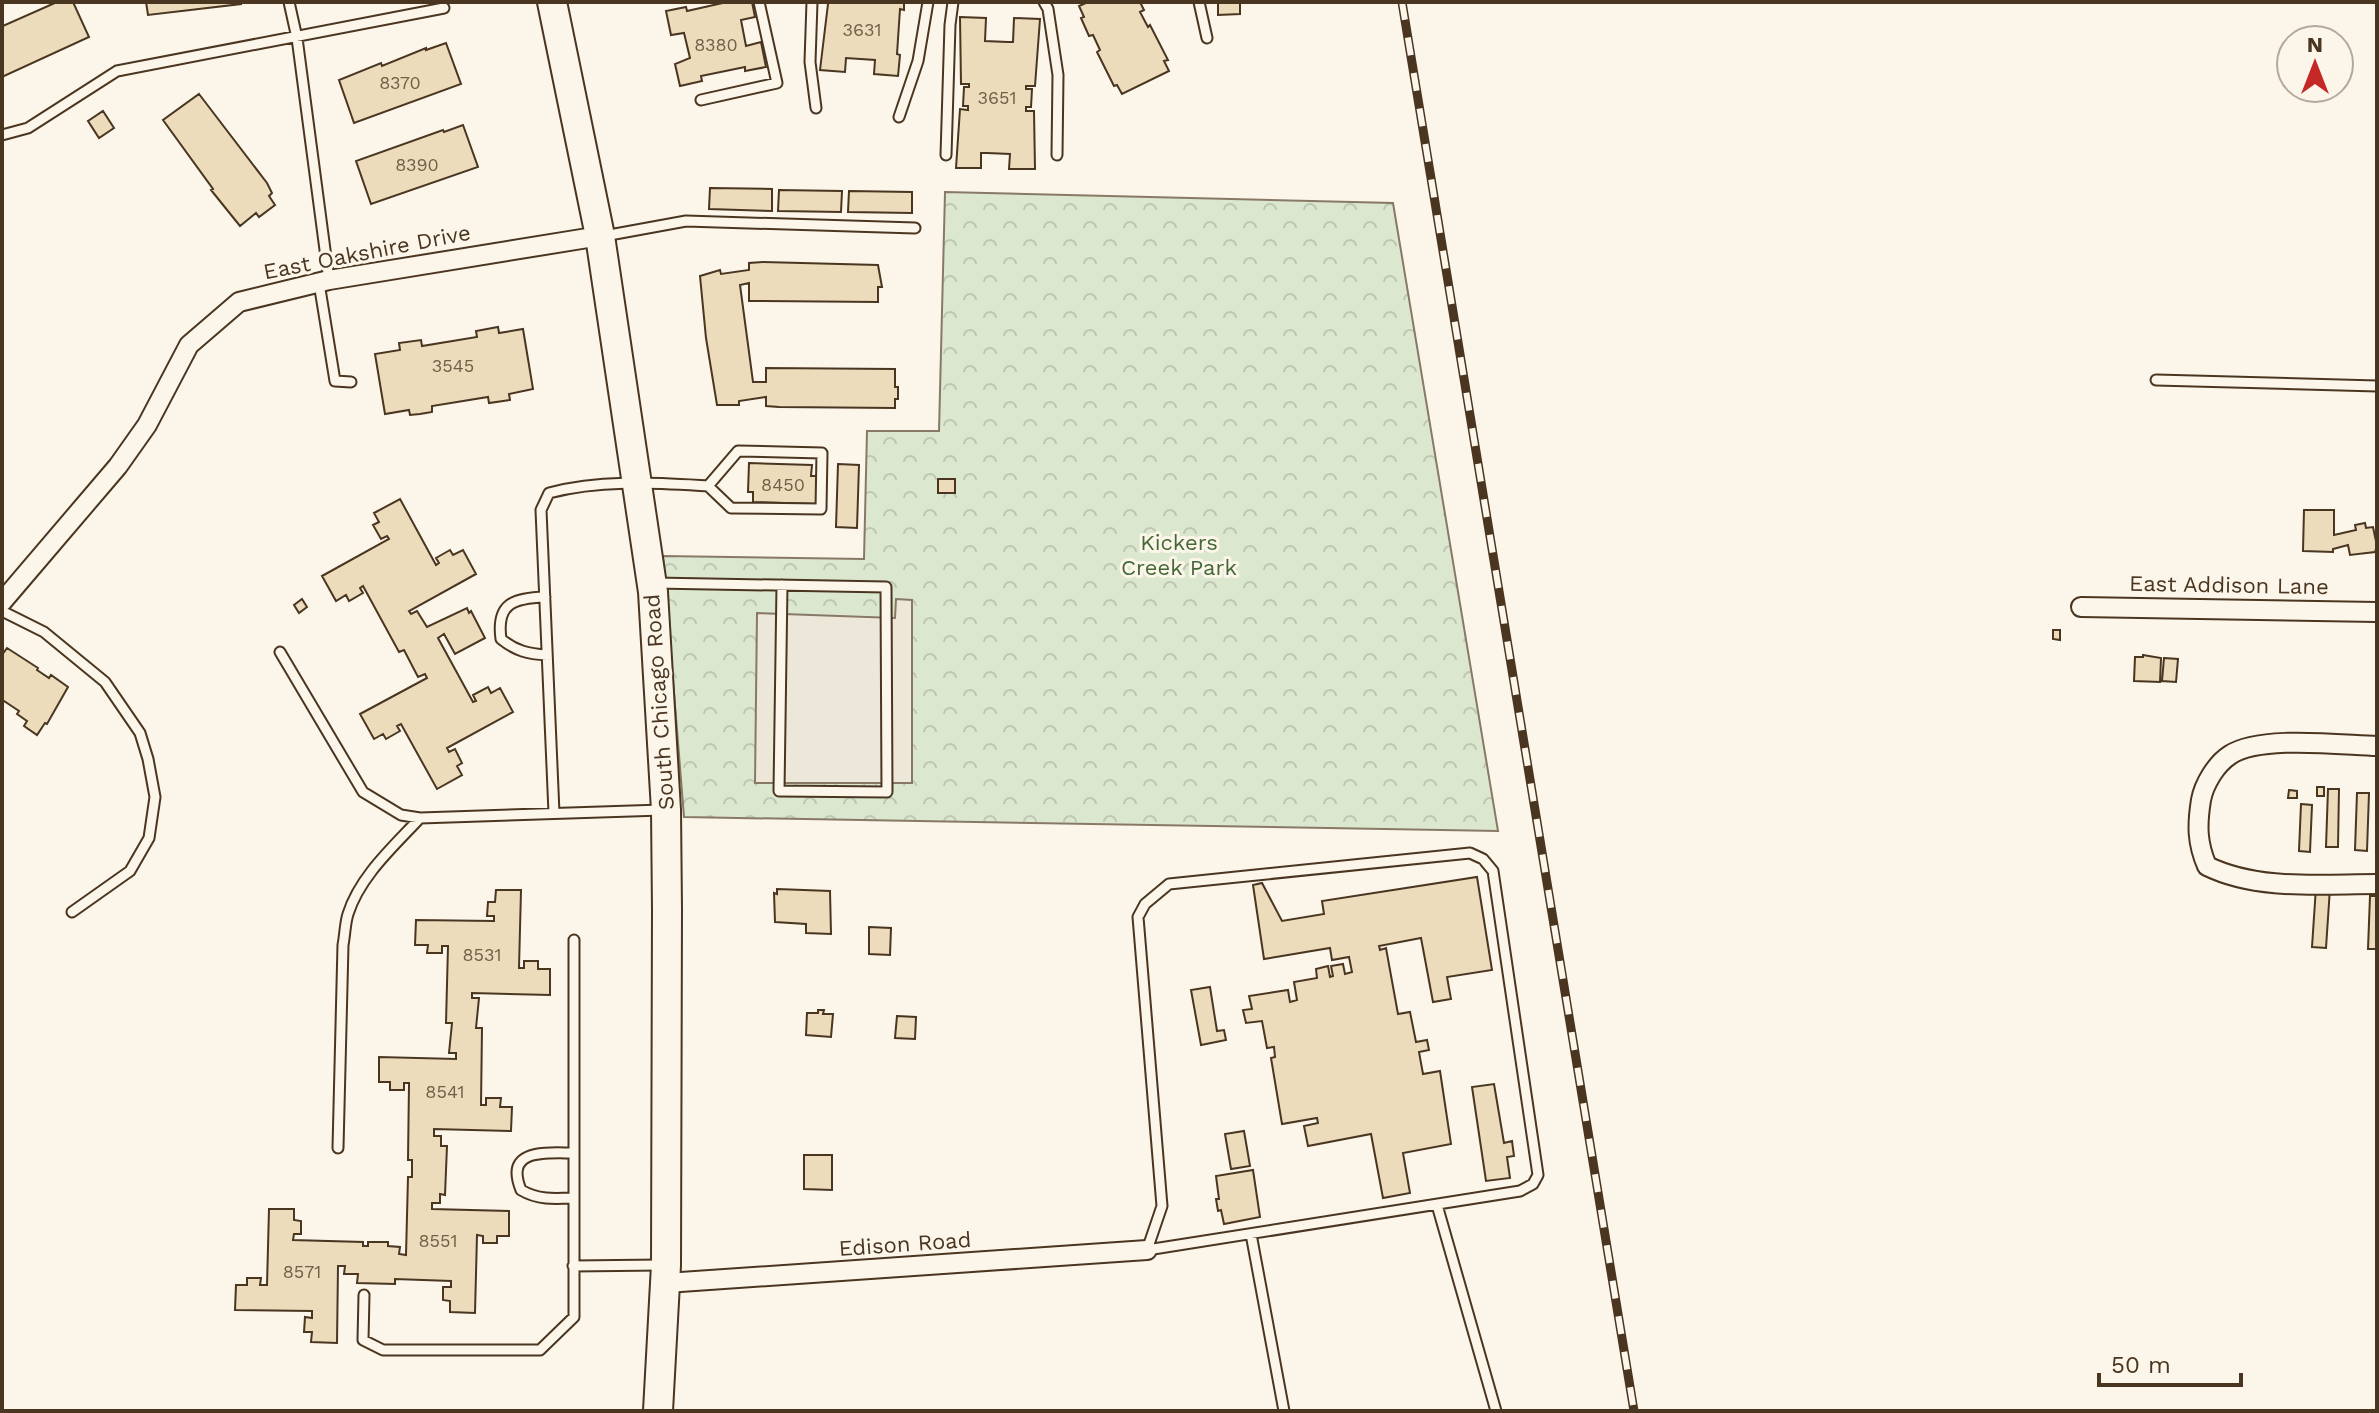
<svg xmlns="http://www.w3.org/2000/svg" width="2379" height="1413" font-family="'Work Sans',sans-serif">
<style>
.park{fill:url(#park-crowns);stroke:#887966;stroke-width:2}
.parking{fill:#ede7d9;stroke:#887966;stroke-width:2}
.building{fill:#ecdcbc;stroke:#4a3520;stroke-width:2}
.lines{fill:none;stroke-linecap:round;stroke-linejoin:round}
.service-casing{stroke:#4a3520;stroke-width:13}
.minor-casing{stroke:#4a3520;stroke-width:22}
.primary-casing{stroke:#4a3520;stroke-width:32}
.service{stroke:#fbf6e9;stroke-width:9}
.minor{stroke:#fbf6e9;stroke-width:18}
.primary{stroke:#fbf6e9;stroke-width:28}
.rail-casing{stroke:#4a3520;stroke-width:9}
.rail{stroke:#fbf6e9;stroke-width:6;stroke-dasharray:18;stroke-linecap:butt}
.labels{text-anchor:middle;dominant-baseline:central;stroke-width:6;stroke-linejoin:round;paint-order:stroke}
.number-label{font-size:18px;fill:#725f47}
.street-label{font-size:22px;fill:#4a3520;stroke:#fbf6e9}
.park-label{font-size:22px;fill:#436837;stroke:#fbf6e9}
</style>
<defs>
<pattern id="park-crowns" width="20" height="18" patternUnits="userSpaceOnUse" patternTransform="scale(2)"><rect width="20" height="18" fill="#dce7d0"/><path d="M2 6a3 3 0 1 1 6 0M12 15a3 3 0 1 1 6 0" fill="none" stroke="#bec7b2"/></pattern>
</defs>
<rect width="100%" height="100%" fill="#fbf6e9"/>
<path class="park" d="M945 192 1393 203 1498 831 684 817 663 556 864 559 867 431H939Z"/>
<path class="parking" d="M896 599 912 600V783H755L757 613 895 618Z"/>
<path class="building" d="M57 2H73L89 37 2 77V24L3 26Z
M146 2H241V4L148 15Z
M727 2H752L755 17 741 20 746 46 761 42 766 67 745 71V67L701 76 702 81 680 86 675 64 690 58 684 33 671 35 666 11 686 7 687 11Z
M904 2V10L900 9 897 54 900 55 898 76 874 74 875 60 846 58 845 72 820 70 828 4 825 2Z
M1088 2H1140L1144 10 1140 12 1148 27 1150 25 1168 60 1164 61 1169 71 1122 94 1117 85 1114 86 1097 52 1100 50 1093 35 1089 36 1081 18 1084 17 1079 6Z
M1218 2H1240V14L1218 15Z
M960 17 986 18 985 41 1008 42H1013L1014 18 1040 19 1035 86H1026V89H1032L1031 107H1026V111H1034L1035 169H1009L1010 154 987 153H981V168H956L960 109 968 110V106H963L964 87H969V84H961Z
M446 43 461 84 354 123 339 80 381 63 382 66 426 48V50Z
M199 94 267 183 272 193 269 196 275 205 259 217 256 213 240 226 211 190 213 189 163 120Z
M103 111 114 128 99 138 88 121Z
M463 125 478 167 371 204 356 161 443 130 444 132Z
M710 188 772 189V211L709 209Z
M779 190 842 191 841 212 778 211Z
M849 191 912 192V213L848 212Z
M763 262 878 265 882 287H878V302L749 301V283L740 285 753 382H766V368L895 369V387H898V399H895V408L779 407 766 406V397L739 401V405H717L706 338 700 276 720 270 721 274 749 270V263Z
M498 327 499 333 523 329 533 389 509 394 510 400 489 403 488 397 432 406V412L420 414 410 415 409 410 385 414 375 354 400 350 399 343 421 340 422 346 477 337 476 331Z
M749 463 812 465 811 476H817L816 504 753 502V492H748Z
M838 464 859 465 857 528 836 527Z
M938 479H955V493H938Z
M400 499 436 565 439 563 436 558 450 550 453 555 463 550 476 574 409 611 411 614 417 611 427 627 467 608 469 613 471 611 485 638 455 654 444 634 438 638 473 702 476 701 473 695 488 687 491 693 500 688 513 712 447 748 449 752 455 749 462 763 457 766 462 775 437 789 401 724 397 726 400 731 386 739 383 734 374 739 360 714 427 678 425 674 418 677 404 650 399 652 363 586 360 588 363 593 349 601 346 595 336 601 322 576 389 539 387 536 381 539 373 525 379 522 374 513Z
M2304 510H2334V535L2356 530 2355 525 2365 523 2366 528 2373 527 2377 546 2375 552 2350 555 2348 545 2333 549V552L2303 551Z
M302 599 307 607 299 613 294 605Z
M2053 630H2060V640L2053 639Z
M7 648 38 668 37 670 49 678 51 675 68 687 47 724 45 723 37 735 24 726 27 721 17 714 19 711 4 701 2 703V655Z
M2143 655 2161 658 2160 682 2134 681 2135 657H2143Z
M2164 658 2178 659 2176 682 2162 681Z
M2317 787H2324V796H2317Z
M2328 789H2339L2338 847H2326Z
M2289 790 2297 791V798H2288Z
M2357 793H2369L2367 851 2355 850Z
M2301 804 2312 805 2310 852 2299 851Z
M1477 877 1492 970 1447 977 1451 999 1433 1002 1421 938 1379 946 1380 950 1386 948 1398 1014 1410 1012 1416 1042 1427 1040 1429 1050 1419 1052 1423 1074 1440 1071 1451 1144 1403 1153 1410 1193 1383 1198 1371 1134 1308 1146 1304 1126 1318 1123 1317 1118 1282 1124 1271 1058 1275 1057 1274 1047 1267 1048 1262 1021 1246 1023 1243 1010 1252 1009 1249 996 1288 990 1290 1002 1297 1000 1294 982 1317 978 1316 969 1328 966 1330 977 1333 976 1331 966 1343 964 1345 974 1352 972 1349 957 1332 960 1330 948 1264 959 1253 885 1262 883 1282 921 1324 914 1322 901Z
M2316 887 2330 888 2326 948 2312 947Z
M777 889 830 891 831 934 806 933V924L775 922 774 893 777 894Z
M496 890H521L519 968H524V961H538V969H550V995L472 993V998H479L476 1028H482L481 1105H486V1098H501L500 1107H512L511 1131 434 1129V1136H441V1146H447L445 1195 440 1194V1203H432V1209L509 1211V1236H497V1243H483V1236L477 1235 475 1313 450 1312V1301L443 1300V1287H451V1281L395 1279V1284L357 1283 358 1274H344L345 1266H338L337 1343 311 1342 312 1332H304L305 1317 312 1318V1311L235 1310 236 1285H247V1278H261L260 1285H267L269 1209H294V1220L301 1221V1234H294L293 1240 363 1242V1246H368V1242H388V1246L400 1247 399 1254 406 1255 408 1177H412V1160H408L409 1083H404V1090H390V1082H379V1057L456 1059V1053H449L452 1023H446L448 946H442V953H427L428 945H415L416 920 494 921V916H487L488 902H495Z
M2370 896H2377V949H2368Z
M869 927 891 928 890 955 869 954Z
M1210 987 1217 1031 1224 1030 1226 1040 1201 1045 1191 990Z
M818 1010H824L823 1014H833L831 1037 806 1035 807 1013H818Z
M897 1016 916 1017 915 1039 895 1038Z
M1494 1084 1504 1143 1512 1141 1514 1156 1507 1157 1510 1178 1486 1181 1472 1087Z
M1244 1131 1250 1166 1231 1169 1225 1134Z
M804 1155H832V1190L804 1189Z
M1253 1170 1260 1217 1224 1224 1221 1210 1218 1211 1216 1199H1219L1216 1176Z"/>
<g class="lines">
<g class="service-casing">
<path id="service" d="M289 2 297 38 329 280
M812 2 810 62 816 108
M1044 2 1048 9 1058 75 1057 155
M1199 2 1207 38
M701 100 777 83 759 2
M899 117 918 61 928 2
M2 135 28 128 117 71 444 8
M946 155 950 25 953 2
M604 236 686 221 915 228
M319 283 335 381 351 382
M2156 380 2377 386
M655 583 886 587 887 792 779 791 782 585
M545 597C514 598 496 603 501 639 516 651 528 654 547 655
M2 611 44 632 105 682 140 733 148 759 155 797 149 838 130 871 72 912
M280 652 363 792 401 815 420 818 662 810
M554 813 541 510 549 493C601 479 655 483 708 486L738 451 822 453 821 509 731 508 708 486
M1470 853 1483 859 1493 871 1538 1175 1533 1184 1520 1191 1147 1250 1162 1206 1138 917 1145 904 1169 884Z
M338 1148 343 945C345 935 345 923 348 914 360 876 394 846 420 818
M573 1153C546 1153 504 1148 521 1190 538 1200 554 1199 573 1198
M1437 1205 1496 1411
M1251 1234 1284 1411
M573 1266 661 1265
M364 1295 363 1340 383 1350H540L574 1317V940"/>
</g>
<g class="minor-casing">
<path id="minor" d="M2 602 118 466 147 425 189 345 239 302 329 280 600 236
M2081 607 2377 612
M2377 746C2341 745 2260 735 2230 755 2216 764 2204 784 2201 800 2197 825 2197 843 2207 866 2258 891 2322 884 2377 884
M666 1283 1147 1250"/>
</g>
<g class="primary-casing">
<path id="primary" d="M552 2 600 236 653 592 666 810 667 910 666 1265 658 1411"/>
</g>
<use href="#service" class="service"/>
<use href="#minor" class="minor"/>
<use href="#primary" class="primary"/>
<g class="rail-casing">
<path id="rail" d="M1402 2 1634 1411"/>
</g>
<use href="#rail" class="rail"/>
</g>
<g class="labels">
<g class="number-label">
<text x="862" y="29">3631</text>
<text x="716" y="44">8380</text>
<text x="400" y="82">8370</text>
<text x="997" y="97">3651</text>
<text x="417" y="164">8390</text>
<text x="453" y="365">3545</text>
<text x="783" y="484">8450</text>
<text x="482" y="954">8531</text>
<text x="445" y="1091">8541</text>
<text x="438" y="1240">8551</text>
<text x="302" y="1271">8571</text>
</g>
<g class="street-label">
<text transform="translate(367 252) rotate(-11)">East Oakshire Drive</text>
<text transform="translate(2229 585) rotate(1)">East Addison Lane</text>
<text transform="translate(659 702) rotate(-94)">South Chicago Road</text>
<text transform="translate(905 1244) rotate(-4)">Edison Road</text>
</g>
<g class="park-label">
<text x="1179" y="542">Kickers<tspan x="1179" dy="25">Creek Park</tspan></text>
</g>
</g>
<rect width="2379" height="1413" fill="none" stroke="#4a3520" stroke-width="8"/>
<g transform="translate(2315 64)"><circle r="38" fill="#fbf6e9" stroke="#b4a999" stroke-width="2"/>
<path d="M0-6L14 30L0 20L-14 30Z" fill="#c62828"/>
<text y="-12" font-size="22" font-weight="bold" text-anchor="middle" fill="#4a3520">N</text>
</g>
<path d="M2099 1373v12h142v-12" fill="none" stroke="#4a3520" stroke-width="4"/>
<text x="2111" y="1373" font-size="24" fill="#4a3520" stroke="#fbf6e9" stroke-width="6" paint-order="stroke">50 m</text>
</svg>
